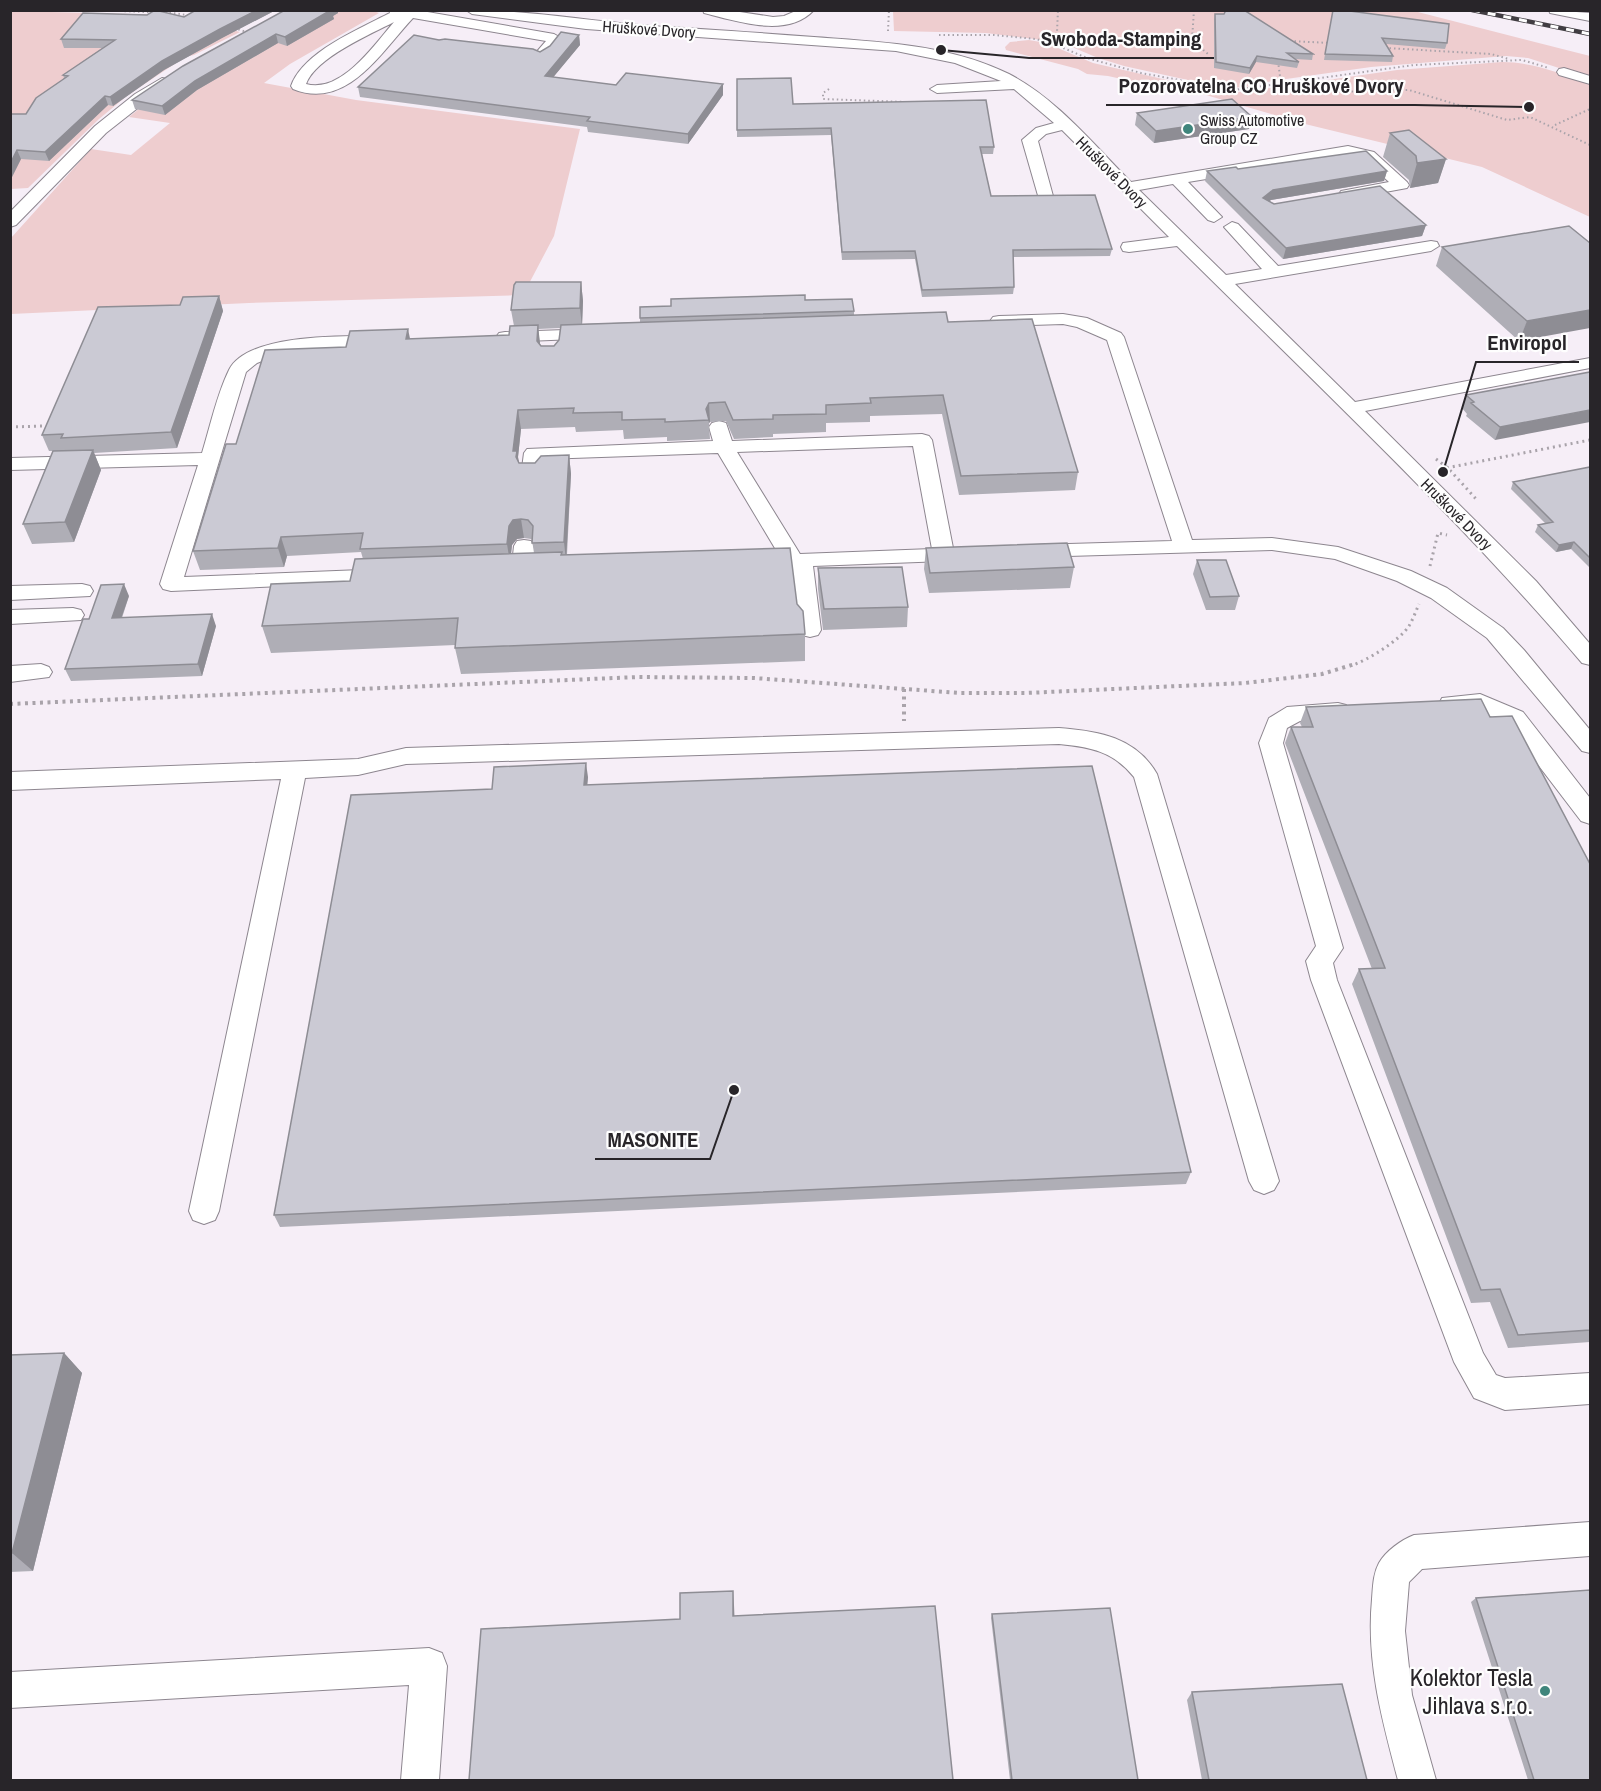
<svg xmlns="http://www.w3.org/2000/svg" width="1601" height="1791" font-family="'Archivo Narrow',sans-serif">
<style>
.green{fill:#eecdcf}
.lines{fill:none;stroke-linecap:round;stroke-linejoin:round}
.minor-casing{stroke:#8d868f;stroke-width:2}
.path-far2{stroke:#a9a3aa;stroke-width:2;stroke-dasharray:1.5 3;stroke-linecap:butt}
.path-far1{stroke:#a9a3aa;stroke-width:3;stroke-dasharray:2 4;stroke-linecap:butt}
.path{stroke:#a9a3aa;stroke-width:4;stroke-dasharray:3 4.5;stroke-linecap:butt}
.minor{fill:#fff;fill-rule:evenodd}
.rail-casing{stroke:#413d42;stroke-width:4.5}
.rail{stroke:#fefefe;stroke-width:3;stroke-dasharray:8;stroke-linecap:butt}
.wall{fill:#afaeb6;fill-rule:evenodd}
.shaded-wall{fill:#8e8d94}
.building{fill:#cbcad4;stroke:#8e8d94;stroke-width:1.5}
.poi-dot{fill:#3f857c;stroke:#fefefe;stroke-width:2}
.labels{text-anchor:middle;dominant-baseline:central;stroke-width:4.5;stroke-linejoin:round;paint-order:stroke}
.far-street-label{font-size:16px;fill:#282529;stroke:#fefefe}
.far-poi-label{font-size:16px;fill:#282529;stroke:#fefefe;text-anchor:start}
.near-poi-label{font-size:24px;fill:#282529;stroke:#fefefe;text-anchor:end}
.leader{fill:none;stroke:#282529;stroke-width:2}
.callout-dot{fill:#282529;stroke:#fefefe;stroke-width:2}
.callout-label{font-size:21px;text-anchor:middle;font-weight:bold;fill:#282529;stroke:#fefefe;stroke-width:4.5;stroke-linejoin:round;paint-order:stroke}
</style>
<rect width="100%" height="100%" fill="#f6eef7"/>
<path class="green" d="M371 10 379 13 290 64 264 83 356 100 580 129 554 236 523 295 249 303 11 314V238L91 149 131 155 170 123 129 117 150 100 308 11Z
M11 11 173 15 240 32 194 55 185 57 128 95 99 119 28 188 11 189Z
M893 11H1414L1590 56V78L1528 58 1506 56 1371 67 1272 81 1246 87 1224 88 1124 66 1098 58 1060 42 986 33 894 31Z
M1029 40 1046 43 1093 63 1215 91 1243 92 1397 70 1502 62C1532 62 1562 74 1590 83V217L1482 167 1305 124 1199 93 1176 91 1108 76 1087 74 1078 69 1006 50 1005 47 1010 42Z"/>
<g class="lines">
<g class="minor-casing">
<path id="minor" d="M389 10H416L554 34 561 38C558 47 549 58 540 60L533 56 546 41 413 18C381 52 347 111 293 89L291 86C303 52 359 29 390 13ZM394 22C374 45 341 94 306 84 315 58 371 34 394 22Z
M466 10C528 10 589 21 651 26 705 29 760 33 814 37 880 42 948 44 1009 74 1056 98 1094 145 1131 182L1348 146 1374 152 1407 182 1409 185 1407 188 1347 199 1341 197 1339 194 1341 191 1389 182 1364 159 1348 156 1188 182 1222 217 1214 222 1208 220 1173 184 1139 190 1226 275 1262 269 1224 227 1232 222 1238 224 1278 266 1431 241 1437 242 1439 246 1431 251 1235 284 1355 402 1590 358V368L1365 411 1536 581 1590 644V665L1582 663C1457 516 1314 382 1177 246L1129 252 1123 251 1121 247 1123 243 1169 237 1062 130 1046 134 1038 141 1053 196 1045 201 1039 199 1022 140 1036 128 1054 123 1014 89 937 93 930 89 937 85 1001 81 955 63 896 51 586 29 472 14Z
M703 10H727L773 17 784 16 798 10H814C787 39 737 21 704 13Z
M1549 10 1590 13V21L1550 13Z
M1564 68 1590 76V84L1559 75 1557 72 1559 69Z
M162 78 167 79 169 82 167 85 106 133 16 225 10 227V212L95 126 135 94Z
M1063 314 1087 318 1121 333 1124 337 1192 540 1272 538 1338 547 1411 571 1447 588 1503 628 1524 650 1590 730V753L1582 751 1487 638 1431 598 1397 581 1335 559 1272 550 1034 557 1027 556 1024 551 1027 546 1034 545 1172 541 1107 340 1077 327 1063 324 999 326 993 325 990 321 993 317 999 316Z
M594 329 600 330 603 334 600 338 505 342 499 341 496 337 499 333 505 332Z
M381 336 387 337 390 341 387 345 286 352 257 363 246 372 184 577 387 569 394 571 398 576 394 581 171 591 163 589 160 584 198 465 10 470V458L202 453C210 427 217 394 229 370 247 333 346 336 381 336Z
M719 421 726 423 732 441 922 434 929 436 932 440 953 548 978 549 981 554 978 559 971 560 813 566 821 630 818 635 810 637 802 635 799 630 792 567 758 569 751 567 748 562 751 557 779 555 718 453 543 459 541 476 538 480H524L521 476 524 453 527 449 713 441 709 427 712 423ZM913 446 932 549 800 554 737 452Z
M524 540 531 541C537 549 535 568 529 576L522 578 497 576 493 571 497 566 512 564 514 546 517 541Z
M82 584 90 586 93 591 90 596 10 600V586Z
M73 608 81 610 84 615 81 620 10 624V610Z
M41 664 49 667 52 672 49 677 10 682V666Z
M1480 694 1523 712 1590 798V824L1581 821 1507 724 1477 710 1450 712 1442 710 1439 704 1442 698Z
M1338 703 1346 705 1349 711 1346 717 1300 721 1287 728 1283 743 1343 948 1333 963 1337 980 1483 1353 1496 1375 1505 1378 1590 1373V1404L1505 1410 1474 1398 1454 1362 1311 980 1306 961 1316 946 1259 743 1269 718 1287 707Z
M1059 728C1098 731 1136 737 1157 774L1279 1181 1274 1190 1264 1194 1254 1190 1249 1181 1134 777C1113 751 1090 747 1059 744L406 764 358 775 305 778 219 1211 215 1220 204 1224 193 1220 189 1211 281 779 10 790V772L358 759 406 748Z
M1590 1522V1556L1422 1569 1409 1582 1405 1631 1412 1695 1436 1780H1398C1382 1720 1366 1662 1372 1599 1373 1587 1373 1574 1379 1563 1386 1551 1401 1540 1414 1535Z
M429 1648 442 1653 447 1666 439 1780H401L409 1685 10 1708V1672Z"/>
</g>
<path class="path-far2" d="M93 10 173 13 192 16
M1194 10 1192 40 1209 55
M234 28 250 33
M888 31 889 10
M939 35H994L1036 39 1054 44 1087 58 1141 73 1234 90 1414 65 1522 60 1549 68
M1290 41 1330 43
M1050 42 1057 32 1058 10
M1385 48 1491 54 1509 59
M1278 61 1281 84 1332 92 1409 90 1507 120 1530 117 1590 145
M829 89 823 93V99L906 102
M1555 125 1590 109"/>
<path class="path-far1" d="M10 427 43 426
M1436 459 1448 468 1477 500
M1441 469 1590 440
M1430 566 1438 533 1447 535
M1350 666C1367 661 1400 640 1409 626 1413 619 1416 611 1419 604"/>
<path class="path" d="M904 689V721
M10 704 638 677 754 678 960 693H1026L1245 683 1322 674 1355 664"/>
<use href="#minor" class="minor"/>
<g class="rail-casing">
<path id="rail" d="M1472 10 1590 34"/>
</g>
<use href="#rail" class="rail"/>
</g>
<path class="wall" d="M196 10H276L222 38 164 70 113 106 108 105 49 161 21 159 10 181V114H26L64 78 63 75 102 48H64L61 39 184 17Z
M285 10H338V13L333 16 334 19 287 46 278 43 197 90 165 115 135 109 132 100Z
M847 10H878V12H847Z
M969 10H1004V12Z
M1333 10 1447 43 1445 49 1386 44 1393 56 1392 62 1324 60Z
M1215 14 1313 54 1312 60 1295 59 1299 62 1297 68 1256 62 1249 74 1214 68V20Z
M579 35 580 45 553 77 616 85 723 95 688 144 588 132 587 127 360 97 358 87 439 40 540 52Z
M737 79 793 104 994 147 993 154H982L991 196 1112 249 1110 256 1013 257 1014 287 1013 294 922 297 915 259 842 260 831 135 737 137Z
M1137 113 1252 117 1249 129 1154 143 1135 125Z
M1390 133 1446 159 1438 183 1410 188 1409 180 1383 157Z
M1207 171H1387L1384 181 1271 200 1269 201 1274 204 1426 225 1422 236 1283 259 1205 181Z
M1569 226 1519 341 1436 266 1442 247Z
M581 282 583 301 582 324 640 322V307L805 300 854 311V315L948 322 1078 472 1075 490 959 495 942 414 870 416V422L826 423V432L773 434V437L734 439 726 421 710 422 709 423 710 439 667 441V437L624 439 623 430 576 432 575 427 521 429 518 457 519 463H535L569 455 571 474 567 555 797 604 805 634V661L461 674 455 648V645L271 653 262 626 350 581 363 559 361 552 287 556 284 567 200 570 193 551 236 444 346 347 410 339 509 335 514 326 511 310ZM560 328 559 340 554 346H541L540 345 538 329ZM524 538 531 539 532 540 534 553H511L512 545 517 539Z
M219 296 223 311 177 448 94 453 101 470 74 542 32 544 23 524 53 451H49L42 435 180 305Z
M1590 372 1495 440 1466 416 1467 414 1462 408 1466 395Z
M1590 467V568L1571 549 1556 552 1535 532 1538 525 1545 523 1511 489 1513 482Z
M926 548 1074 567 1070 588 929 593 924 569Z
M1197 560 1239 596 1235 610H1206L1193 574Z
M818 568 908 607 907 627 823 630 818 589Z
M129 596 122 618 216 626 202 676 71 681 65 669 89 619Z
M1306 707 1490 717 1590 864V1342L1508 1348 1490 1302 1471 1303 1352 984 1359 969H1372L1285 743 1291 727H1302L1300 723Z
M588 777 587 785 1191 1172 1186 1184 280 1227 274 1215 492 789Z
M64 1353 82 1373 33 1571 10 1572V1355Z
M1476 1598 1590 1780H1528L1471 1602Z
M992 1614 1138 1780H1010L991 1618Z
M1192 1692 1367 1780H1202L1187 1700Z"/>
<path class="shaded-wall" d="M257 10H276L222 38 164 70 113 106 110 97 162 61 220 29Z
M329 10H338V13L333 16 334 19 287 46 285 37Z
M276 34 278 43 197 90 165 115 162 106 195 81Z
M579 35 580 45 546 86 545 76Z
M1257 56 1256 62 1249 74 1250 68Z
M723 84V95L688 144V134Z
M105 96 108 105 49 161 45 152Z
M1252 117 1249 129 1154 143 1156 131Z
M17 150 21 159 10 181V164Z
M1446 159 1438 183 1410 188 1417 163Z
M1387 171 1384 181 1271 200 1261 208 1263 198 1273 190Z
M1426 225 1422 236 1283 259 1286 248Z
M581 282 583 301 582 327 580 308Z
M219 296 223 311 177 448 171 432Z
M1590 310V328L1519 341 1527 321Z
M538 325 540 343 539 359 537 341Z
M408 329 412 348 406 339Z
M709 403 710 422 709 423 706 409Z
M518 410 521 429 518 457 520 470 513 451Z
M1590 410V422L1495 440 1500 427Z
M93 450 101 470 74 542 65 522Z
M569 455 571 474 566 561 564 542Z
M521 519 524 538 517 539 512 545 510 563 507 544 509 526 513 520Z
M281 537 287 556 284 567 278 548Z
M1574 542 1571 549 1556 552 1559 545Z
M124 584 129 596 117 630 112 618Z
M212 614 216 626 202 676 198 664Z
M586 763 588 777 586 799 584 785Z
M64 1353 82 1373 33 1571 12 1553Z
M733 1591 734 1605 735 1630 733 1616Z"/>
<path class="building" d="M155 10 184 17 196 10H257L220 29 162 61 110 97 105 96 45 152 17 150 10 164V114H26L36 98 68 76 63 75 115 40 61 39 83 13 147 15Z
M285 10H331L285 37 276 34 195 81 162 106 132 100 183 66Z
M1226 10H1244L1313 54 1287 53 1299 62 1257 56 1250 68 1216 62 1215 14H1224Z
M1333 10H1342L1449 24 1447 43 1382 38 1393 56 1325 54Z
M561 32 579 35 545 76 616 85 626 73 723 84 688 134 587 121 590 117 358 87 414 35 439 40 445 39 533 49 540 52 550 46Z
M791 78 793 104 986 100 994 147H980L991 196 1095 195 1112 249 1013 250 1014 287 922 290 915 251 842 252 831 128 737 130V79Z
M1232 99 1252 117 1156 131 1137 113Z
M1409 130 1446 159 1417 163 1416 156 1390 133Z
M1366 151 1387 171 1273 190 1263 198 1274 204 1380 186 1426 225 1286 248 1207 171 1236 167 1238 169Z
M1569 226 1590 243V310L1527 321 1442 247Z
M516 282H581L580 308 511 310 514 285Z
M805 295V300L852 299 854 311 640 318V307L671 306V299Z
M219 296 171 432 61 438 63 434 42 435 98 307 180 305 183 297Z
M946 312 948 322 1032 319 1078 472 961 476 943 395 870 398 871 403 826 405V414L773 415V419L733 420 725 402 709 403 706 409 709 420 665 422V419L622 420V412L573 413 574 408 518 410 513 451H517L516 457 519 463H535L541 456 569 455 564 542 532 543 533 526 528 520 521 519 513 520 509 526 507 544 360 549 363 533 281 537 278 548 193 551 226 444H236L265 350 346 347 350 331 408 329 406 339 509 335 510 326 538 325 537 341 541 346H554L559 340 561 325Z
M1590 372V410L1500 427 1471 403 1474 402 1466 395Z
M93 450 65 522 23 524 53 451Z
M1590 467V558L1574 542 1559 545 1538 525 1553 522 1513 482Z
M1067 543 1074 567 930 573 926 548Z
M790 548 797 604 803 611 805 634 455 648 458 618 262 626 271 584 350 581 355 559 562 552 561 555Z
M1197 560H1226L1239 596 1210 597Z
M902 567 908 607 824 609 818 568Z
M124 584 112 618 212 614 198 664 65 669 83 619H89L101 585Z
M1481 699 1490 717 1512 716 1590 864V1330L1518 1335 1500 1289 1481 1290 1359 969 1385 968 1291 727H1313L1306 707Z
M586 763 584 785 1092 766 1191 1172 274 1215 351 795 492 789 494 767Z
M64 1353 12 1553H10V1355Z
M1590 1590V1780H1534L1476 1598Z
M733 1591V1616L935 1606 953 1780H469L481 1629 680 1619V1593Z
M1110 1608 1138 1780H1012L992 1614Z
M1342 1684 1367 1780H1209L1192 1692Z"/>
<g class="poi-dot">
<circle cx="1188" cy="129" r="6"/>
<circle cx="1545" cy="1691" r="6"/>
</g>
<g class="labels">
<g class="far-street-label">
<text transform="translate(649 29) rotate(4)">Hruškové Dvory</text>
<text transform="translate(1112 172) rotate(45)">Hruškové Dvory</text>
<text transform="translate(1457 514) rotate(45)">Hruškové Dvory</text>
</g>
<g class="far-poi-label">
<text x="1200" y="120">Swiss Automotive<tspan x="1200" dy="18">Group CZ</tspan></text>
</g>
<g class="near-poi-label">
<text x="1533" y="1677">Kolektor Tesla<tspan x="1533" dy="28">Jihlava s.r.o.</tspan></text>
</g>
</g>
<path class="leader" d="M941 50L1029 58H1214M1529 107L1415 105H1106M1443 472L1476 362H1579M734 1090L710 1159H595"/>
<g class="callout-dot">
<circle cx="941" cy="50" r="6"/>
<circle cx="1529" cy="107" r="6"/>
<circle cx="1443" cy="472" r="6"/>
<circle cx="734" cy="1090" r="6"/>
</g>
<g class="callout-label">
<text x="1121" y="46">Swoboda-Stamping</text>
<text x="1261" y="93">Pozorovatelna CO Hruškové Dvory</text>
<text x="1527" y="350">Enviropol</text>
<text x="653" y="1147">MASONITE</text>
</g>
<rect width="1601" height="1791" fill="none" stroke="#282529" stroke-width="24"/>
</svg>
